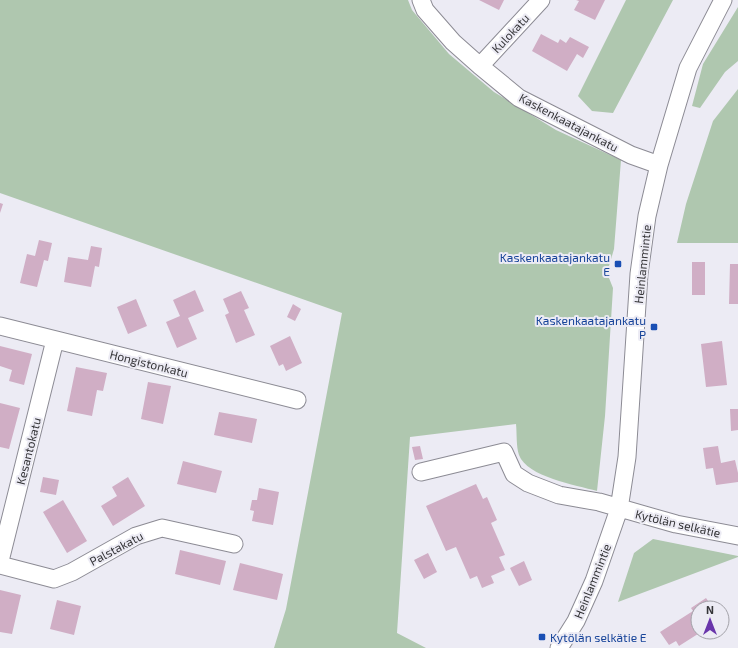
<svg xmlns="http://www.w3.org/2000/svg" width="738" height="648" font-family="'Exo 2',sans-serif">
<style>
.green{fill:#afc7af}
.building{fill:#d0aec5}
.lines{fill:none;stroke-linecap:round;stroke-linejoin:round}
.minor-casing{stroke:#8c8b94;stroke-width:19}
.minor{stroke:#fff;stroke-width:17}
.transit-dot{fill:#1a4fb4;stroke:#ecebf4;stroke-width:1.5}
.labels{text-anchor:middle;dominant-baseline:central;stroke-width:4;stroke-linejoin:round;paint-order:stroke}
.street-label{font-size:12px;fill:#353538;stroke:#ecebf4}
.transit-label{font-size:12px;fill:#164399;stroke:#ecebf4;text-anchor:end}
</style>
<rect width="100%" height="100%" fill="#ecebf4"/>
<path class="green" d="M0 0H408L412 10 449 54 494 92 556 130 621 160 614 249 607 273 613 288 605 416 597 491C576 485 527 477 519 455 516 446 517 433 516 424L410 437 397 633 426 648H274L286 609 342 313 0 193Z
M626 0H673L613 113 592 111 578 96Z
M738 7V61L725 72 700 108 692 106 703 64Z
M738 89V243H677L686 204 713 121Z
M653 539 738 556V557L618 602 634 553Z"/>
<path class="building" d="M479 0H504L499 10Z
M576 0H605L595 20 574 10 579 1Z
M541 34 558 43 560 39 566 43 570 37 589 47 583 58 577 54 567 71 532 51Z
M0 203 3 204 0 213Z
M39 240 52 243 48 261 44 260 37 287 20 283 27 254 35 256Z
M91 246 102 248 99 267 95 266 91 287 64 282 68 257 88 260Z
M692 262H705V295H692Z
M730 264H738V304H729Z
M195 290 204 311 188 318 197 339 177 348 166 322 180 316 173 300Z
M241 291 249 308 244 310 255 335 236 343 225 315 229 313 223 299Z
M136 299 147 326 128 334 117 307Z
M293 304 301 309 295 321 287 317Z
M290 336 302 363 286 371 283 364 279 366 270 346Z
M722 341 727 385 706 387 701 344Z
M0 346 32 354 24 385 9 381 12 370 0 366Z
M76 367 107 373 103 391 97 390 92 416 67 411Z
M148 382 171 386 163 424 141 419Z
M0 403 20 408 9 449 0 447Z
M730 409H738V430L731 431Z
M219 412 257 419 252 443 214 435Z
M420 446 423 459 415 460 412 447Z
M718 446 721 463 735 460 738 473V482L716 485 713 468 706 469 703 448Z
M183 461 222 471 216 493 177 484Z
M43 477 59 480 56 495 40 492Z
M128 477 145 506 113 526 101 506 117 496 112 487Z
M476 484 483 499 487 497 497 520 491 523 505 555 499 557 505 570 491 576 494 583 482 588 477 576 470 579 456 547 446 551 426 506Z
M259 488 279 492 273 525 252 521 254 511 250 510 252 500H257Z
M63 500 87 541 67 553 43 512Z
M180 550 226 561 220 585 175 574Z
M428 553 437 572 424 579 414 560Z
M524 561 532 580 519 586 510 568Z
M240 563 283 574 277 600 233 590Z
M0 590 21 595 12 634 0 632Z
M706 598 713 608H698V632H701L679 646 676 641 669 645 660 632 693 611 691 608Z
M57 600 81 606 74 635 50 629Z"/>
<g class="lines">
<g class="minor-casing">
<path id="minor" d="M421 0 425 10 453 42 480 66 519 98 631 155 659 165
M480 66 541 0
M0 326 297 400
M421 472 504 452 514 474 528 483 559 495 599 502 676 524 738 536
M0 561 55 340
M0 565 54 579 72 572 136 536 162 528 234 544
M559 648 576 621 594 581 619 509 627 457 639 274 647 216 659 165 688 68 723 0"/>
</g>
<use href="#minor" class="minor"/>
</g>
<g class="transit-dot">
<rect x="614" y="260" width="8" height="8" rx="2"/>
<rect x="650" y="323" width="8" height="8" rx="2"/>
<rect x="538" y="633" width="8" height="8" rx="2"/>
</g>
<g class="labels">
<g class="street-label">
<text transform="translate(510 33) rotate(-47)">Kulokatu</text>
<text transform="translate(569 122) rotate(28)">Kaskenkaatajankatu</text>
<text transform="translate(642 264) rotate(-84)">Heinlammintie</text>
<text transform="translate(149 363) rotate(14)">Hongistonkatu</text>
<text transform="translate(28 451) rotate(-76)">Kesantokatu</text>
<text transform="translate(678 523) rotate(13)">Kytölän selkätie</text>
<text transform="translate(116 548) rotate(-28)">Palstakatu</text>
<text transform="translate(592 581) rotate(-68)">Heinlammintie</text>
</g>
<g class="transit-label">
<text x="610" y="257">Kaskenkaatajankatu<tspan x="610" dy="14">E</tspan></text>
<text x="646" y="320">Kaskenkaatajankatu<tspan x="646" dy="14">P</tspan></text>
<text x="550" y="637" text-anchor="start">Kytölän selkätie E</text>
</g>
</g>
<g transform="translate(710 620)"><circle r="19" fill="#ecebf4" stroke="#a3a2a9"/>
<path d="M0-3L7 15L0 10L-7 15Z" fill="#6935ab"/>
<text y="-6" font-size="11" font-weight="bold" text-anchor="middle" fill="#353538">N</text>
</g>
</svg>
